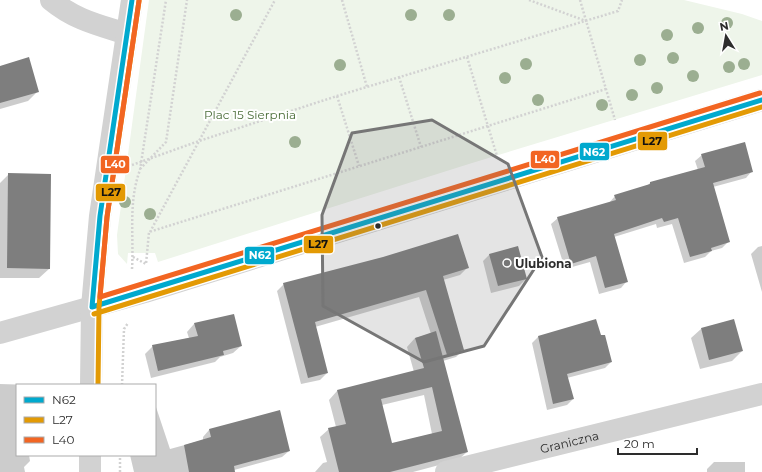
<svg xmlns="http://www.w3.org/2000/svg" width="762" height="472" font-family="Montserrat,sans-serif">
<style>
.green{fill:#eef5ea}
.shadow{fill:#0003;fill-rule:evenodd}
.building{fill:#7e7e7e;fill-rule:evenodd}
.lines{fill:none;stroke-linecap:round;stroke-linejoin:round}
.path{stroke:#d2d2d2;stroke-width:2.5;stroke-dasharray:2 2;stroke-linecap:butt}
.minor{stroke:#d2d2d2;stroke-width:22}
.bus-1-casing{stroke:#fff;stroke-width:8}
.bus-2-casing{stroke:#fff;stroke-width:8}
.bus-3-casing{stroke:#fff;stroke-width:8}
.bus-1{stroke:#00a9ce;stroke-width:5}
.bus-2{stroke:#e39a04;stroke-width:5}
.bus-3{stroke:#f26522;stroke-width:5}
.tree{fill:#9bae91}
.marked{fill:#767676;fill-opacity:0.2;stroke:#767676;stroke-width:3;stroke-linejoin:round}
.bus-dot{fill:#2d2d2d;stroke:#fff;stroke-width:1.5}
.poi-dot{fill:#767676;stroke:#fff;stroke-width:1.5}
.labels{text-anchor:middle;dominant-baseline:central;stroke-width:4;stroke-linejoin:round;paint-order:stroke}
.park-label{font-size:12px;fill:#496c37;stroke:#fff}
.poi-label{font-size:12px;font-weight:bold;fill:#2d2d2d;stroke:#fff;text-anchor:start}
.street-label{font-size:12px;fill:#2d2d2d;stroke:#fff}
.line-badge{stroke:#fff;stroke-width:1.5}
.badge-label{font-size:11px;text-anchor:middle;font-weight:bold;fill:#fff}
.pale-badge-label{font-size:11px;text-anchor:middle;font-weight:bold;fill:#111}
</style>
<rect width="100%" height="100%" fill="#fff"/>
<path class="green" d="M149 0H684L742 14 762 21V75L472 163 158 262 155 253H128L127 264 118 254 117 235Z"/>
<path class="shadow" d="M0 67 38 91 28 101 0 109Z
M702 155 752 171 746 178 713 187 729 241 722 248 711 251 705 257 684 263 672 224 657 228 656 224 614 237 627 281 621 288 599 294 590 262 565 269 551 224 558 218 609 203 615 196 647 186 650 183 698 170 695 161Z
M9 174 49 269 39 278H0V183Z
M762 246V292L751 254 758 247Z
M490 254 526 279 519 286 491 293 483 261Z
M467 268 460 275 443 280 463 350 456 357 443 361 467 452 458 460 413 472H315L323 463 327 462 320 437 329 429 336 427 329 400 337 391 414 372 407 347 415 338 431 334 419 297 315 327 327 373 320 380 301 384 277 291 284 284ZM424 395 432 434 391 444 382 405Z
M194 324 241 346 233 353 220 357 215 362 151 378 145 354 153 346 189 338 187 332Z
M701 329 742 351 732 361 700 369 691 338Z
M538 337H600L611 362 605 368 567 378 573 399 567 405 547 410 532 343Z
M0 384 34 385H17V455H29L30 461 24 467 25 472H0Z
M155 404 170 449 203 440V437L209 430 289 451 282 457 234 470V472H134L130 455H155Z
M714 462H745V472H707V469Z"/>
<path class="building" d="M29 57 39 92 0 103V66Z
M745 142 753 172 713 183 730 242 711 248 712 251 690 257 678 218 664 222 662 218 614 234 628 282 605 288 596 256 571 264 557 217 616 200 614 195 650 184V182L705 167 701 154Z
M8 173 51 174 50 269 7 268Z
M458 234 469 268 443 276 464 350 447 355 426 290 315 322 328 373 308 378 283 283 383 257Z
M518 246 527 279 498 286 489 254Z
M234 314 242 346 223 351 224 355 158 371 152 345 198 336 194 323Z
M596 319 601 335H605L612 362 567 374 574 399 553 404 538 336Z
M734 319 743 351 709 360 701 328Z
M436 331 468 452 390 472H339L328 428 346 424 337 390 424 368 415 338ZM432 387 442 431 392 443 381 399Z
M280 410 290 451 234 466 235 472H189L184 445 211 437 209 429Z"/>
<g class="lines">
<path class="path" d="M342 0 367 87
M529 0 586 21
M580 0 615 120
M467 57 497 156
M399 77 421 147
M337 96 359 166
M132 165 199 141 337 96 618 11 622 0
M140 169 166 142 187 0
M150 232 275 0
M133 257 146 264 149 232 606 89
M132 269C134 236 128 202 140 170L166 0
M122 385 124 329 128 323
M120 472V455"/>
<g class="minor">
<path d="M51 0C75 20 99 25 127 34"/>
<path d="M0 333 145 292 762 100"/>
<path d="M91 385 92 307 100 216 132 0"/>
<path d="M90 472V455"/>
<path id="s1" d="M446 472 762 394"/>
</g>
<g class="bus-1-casing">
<path id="bus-1" d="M92 307 762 100
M92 307 100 216 132 0"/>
</g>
<g class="bus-2-casing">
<path id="bus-2" d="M94 314 762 107
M98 385 99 307 107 217 139 1"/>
</g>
<g class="bus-3-casing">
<path id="bus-3" d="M139 1 107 217 100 297 760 93"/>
</g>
<use href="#bus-1" class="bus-1"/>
<use href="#bus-2" class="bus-2"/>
<use href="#bus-3" class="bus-3"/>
</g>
<g class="tree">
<circle cx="236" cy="15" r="6"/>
<circle cx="411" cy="15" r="6"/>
<circle cx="449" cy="15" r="6"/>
<circle cx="727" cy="23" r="6"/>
<circle cx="698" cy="28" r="6"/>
<circle cx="667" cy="35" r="6"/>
<circle cx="673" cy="58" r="6"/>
<circle cx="640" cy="60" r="6"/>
<circle cx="526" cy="64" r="6"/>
<circle cx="744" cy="64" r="6"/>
<circle cx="340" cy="65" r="6"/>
<circle cx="729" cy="67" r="6"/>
<circle cx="693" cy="76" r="6"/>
<circle cx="505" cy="78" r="6"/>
<circle cx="657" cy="88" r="6"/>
<circle cx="632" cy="95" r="6"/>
<circle cx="538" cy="100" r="6"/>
<circle cx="602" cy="105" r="6"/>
<circle cx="295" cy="142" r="6"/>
<circle cx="125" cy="202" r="6"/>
<circle cx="150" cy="214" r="6"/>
</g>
<path class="marked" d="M432 120 508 164 542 257 484 346 424 362 323 306 322 215 352 133Z"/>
<circle class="bus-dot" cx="378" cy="226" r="3.5"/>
<circle class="poi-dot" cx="507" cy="263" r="4"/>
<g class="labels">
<g class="park-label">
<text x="250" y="114">Plac 15 Sierpnia</text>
</g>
<g class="poi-label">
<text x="515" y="263">Ulubiona</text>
</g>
<g class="street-label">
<text stroke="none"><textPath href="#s1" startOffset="127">Graniczna</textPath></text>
</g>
</g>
<g class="line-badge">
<rect x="637" y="131" width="31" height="20" rx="4" fill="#e39a04"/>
<rect x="579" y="142" width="31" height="19" rx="4" fill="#00a9ce"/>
<rect x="530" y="150" width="30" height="19" rx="4" fill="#f26522"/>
<rect x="100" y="155" width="30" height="19" rx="4" fill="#f26522"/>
<rect x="95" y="183" width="31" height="19" rx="4" fill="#e39a04"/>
<rect x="303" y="235" width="31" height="19" rx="4" fill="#e39a04"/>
<rect x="244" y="246" width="31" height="19" rx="4" fill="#00a9ce"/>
</g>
<g class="badge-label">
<text x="594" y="156">N62</text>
<text x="545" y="163">L40</text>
<text x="115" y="168">L40</text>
<text x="260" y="259">N62</text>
</g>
<g class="pale-badge-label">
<text x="652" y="145">L27</text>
<text x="111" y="196">L27</text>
<text x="318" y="248">L27</text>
</g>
<rect x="16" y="384" width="140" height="72" fill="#ffffff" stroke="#ababab"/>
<rect x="24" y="397" width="20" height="6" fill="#00a9ce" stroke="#ababab"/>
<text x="52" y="404" font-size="12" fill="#2d2d2d">N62</text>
<rect x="24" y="417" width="20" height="6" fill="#e39a04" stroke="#ababab"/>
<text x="52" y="424" font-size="12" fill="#2d2d2d">L27</text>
<rect x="24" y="437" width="20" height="6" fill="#f26522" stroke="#ababab"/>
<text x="52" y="444" font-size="12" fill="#2d2d2d">L40</text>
<g transform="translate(726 36) rotate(349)" stroke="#ffffff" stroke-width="3" paint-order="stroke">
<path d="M0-3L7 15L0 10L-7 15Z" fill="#2d2d2d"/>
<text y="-6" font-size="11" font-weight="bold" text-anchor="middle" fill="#2d2d2d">N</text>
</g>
<path d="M618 448v6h79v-6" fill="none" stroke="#2d2d2d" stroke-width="2"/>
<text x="624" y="448" font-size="12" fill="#2d2d2d" stroke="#ffffff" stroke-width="3" paint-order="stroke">20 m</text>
</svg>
